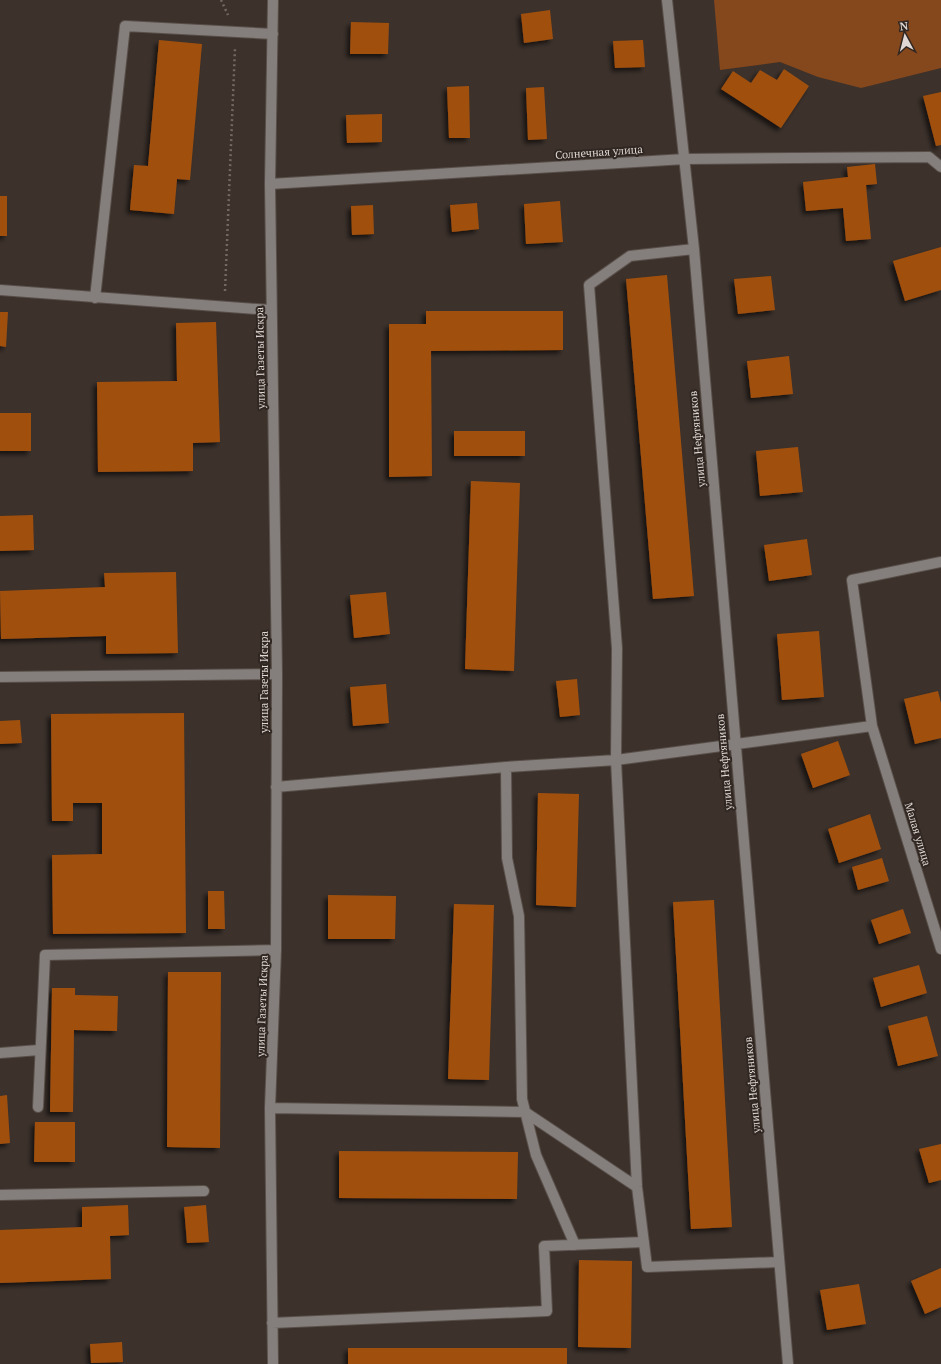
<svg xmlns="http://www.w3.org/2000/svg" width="941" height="1364" font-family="'PT Serif',serif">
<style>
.forest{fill:#85471c}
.building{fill:#a05010;filter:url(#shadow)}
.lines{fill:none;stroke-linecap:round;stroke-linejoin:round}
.minor-casing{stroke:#594f49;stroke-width:12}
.path{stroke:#736964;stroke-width:2.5;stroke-dasharray:2 3;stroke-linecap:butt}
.minor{stroke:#847f7c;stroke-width:10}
.labels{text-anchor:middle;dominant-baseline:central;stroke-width:4;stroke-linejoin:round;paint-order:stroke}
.street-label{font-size:11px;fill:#dfd8d4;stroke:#312722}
</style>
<defs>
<filter id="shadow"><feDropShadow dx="-3.5" dy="3.5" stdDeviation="2" flood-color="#0009"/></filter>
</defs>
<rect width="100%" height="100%" fill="#3c312b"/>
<path class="forest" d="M714 0H941V68L861 88 818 77 780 62 720 70Z"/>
<path class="building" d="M550 10 553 39 524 43 521 14Z
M351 22 389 23 388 54H350Z
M159 40 202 44 190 180 177 179 174 214 130 210 134 165 148 166Z
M643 40 645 67 615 68 613 41Z
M784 69 809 86 781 128 721 89 733 71 751 83 760 70 777 80Z
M469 86 470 138H449L447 87Z
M544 87 547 139 528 140 526 88Z
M941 92V145L936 146 923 96Z
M382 114V142L347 143 346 115Z
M875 164 877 184 866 185 871 239 846 241 843 208 806 211 803 182 848 177 847 167Z
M0 196H7V236H0Z
M560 201 563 242 526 244 524 204Z
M477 203 479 229 452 232 450 205Z
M373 205 374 234 352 235 351 206Z
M941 247V290L905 301 893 261Z
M667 275 694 596 653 599 626 279Z
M771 276 775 310 738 314 734 279Z
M426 311H563V350L431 351 432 476 389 477V324H426Z
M0 312H8L6 347 0 346Z
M216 322 220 442 193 443V471L98 472 97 382 177 381 176 323Z
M789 356 793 394 751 398 747 361Z
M0 413H31V451H0Z
M454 431H525V456H454Z
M798 447 803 492 760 496 756 451Z
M471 481 520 483 514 671 465 669Z
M33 515 34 550 0 551V516Z
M807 539 812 575 769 581 764 545Z
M176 572 178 653 106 654V636L1 639 0 591 105 587 104 573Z
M386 592 390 634 354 638 350 595Z
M819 631 824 697 782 700 777 634Z
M577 679 580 715 560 717 556 681Z
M386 684 389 723 353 726 350 687Z
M938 691 941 703V738L915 744 904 699Z
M184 713 186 933 53 934 52 855 102 854V803H73V821H52L51 714Z
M20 720 22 743 0 744V721Z
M838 741 850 775 813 788 801 754Z
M538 793 579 794 576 907 536 905Z
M870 814 881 849 839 863 828 829Z
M882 858 889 881 858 890 852 867Z
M208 891H224L225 929H208Z
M328 895 396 896 395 939H328Z
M714 900 732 1227 691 1229 673 902Z
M454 904 494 905 489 1080 448 1079Z
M903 909 911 933 879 944 871 920Z
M919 965 927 993 881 1007 873 978Z
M168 972H221L220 1148 167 1147Z
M52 988H75V995L118 996 117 1031 74 1030 73 1112H50Z
M927 1016 938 1056 898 1066 888 1026Z
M7 1095 10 1143 0 1144V1096Z
M35 1122H75V1162H34Z
M941 1144V1180L929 1183 919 1149Z
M339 1151 518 1152 517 1199 339 1198Z
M128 1205 129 1235 110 1236 111 1279 0 1283V1230L82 1227V1207Z
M206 1205 209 1242 187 1243 184 1207Z
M579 1260 632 1261 631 1348 578 1347Z
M941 1268V1307L925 1314 911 1281Z
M859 1284 866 1324 827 1330 820 1290Z
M122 1342 123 1362 91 1363 90 1344Z
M348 1348H567V1364H348Z"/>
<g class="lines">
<g class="minor-casing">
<path id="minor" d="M273 0 270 184 277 674 276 950 270 1108 273 1364
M667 0 694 249 788 1364
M270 184 685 159 929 157 941 167
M694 249 630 256 589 285 617 648 616 760 637 1187 647 1267 779 1262
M0 290 271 310
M95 298 125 26 273 34
M0 677 277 674
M872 726 941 949
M506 767 507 858 519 916 522 1099 536 1155 575 1245
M276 787 506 767 616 760 872 726 852 580 941 562
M0 1053 39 1050
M38 1107 45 955 276 950
M270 1108 525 1112 637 1187
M0 1195 204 1191
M272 1323 547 1311 544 1246 644 1242"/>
</g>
<path class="path" d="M221 0 228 15
M225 291 235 48"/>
<use href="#minor" class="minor"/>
</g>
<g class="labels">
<g class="street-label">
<text transform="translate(599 152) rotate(-4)">Солнечная улица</text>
<text transform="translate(260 358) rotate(-91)">улица Газеты Искра</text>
<text transform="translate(697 439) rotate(-95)">улица Нефтяников</text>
<text transform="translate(264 682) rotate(-90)">улица Газеты Искра</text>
<text transform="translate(724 762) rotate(-95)">улица Нефтяников</text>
<text transform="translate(918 834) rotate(73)">Малая улица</text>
<text transform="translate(262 1006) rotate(-88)">улица Газеты Искра</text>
<text transform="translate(752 1085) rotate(-95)">улица Нефтяников</text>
</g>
</g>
<g transform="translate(905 36) rotate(353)" stroke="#312722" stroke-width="3" paint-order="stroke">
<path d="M0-3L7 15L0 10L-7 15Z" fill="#dfd8d4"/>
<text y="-6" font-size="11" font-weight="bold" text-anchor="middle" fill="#dfd8d4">N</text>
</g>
</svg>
